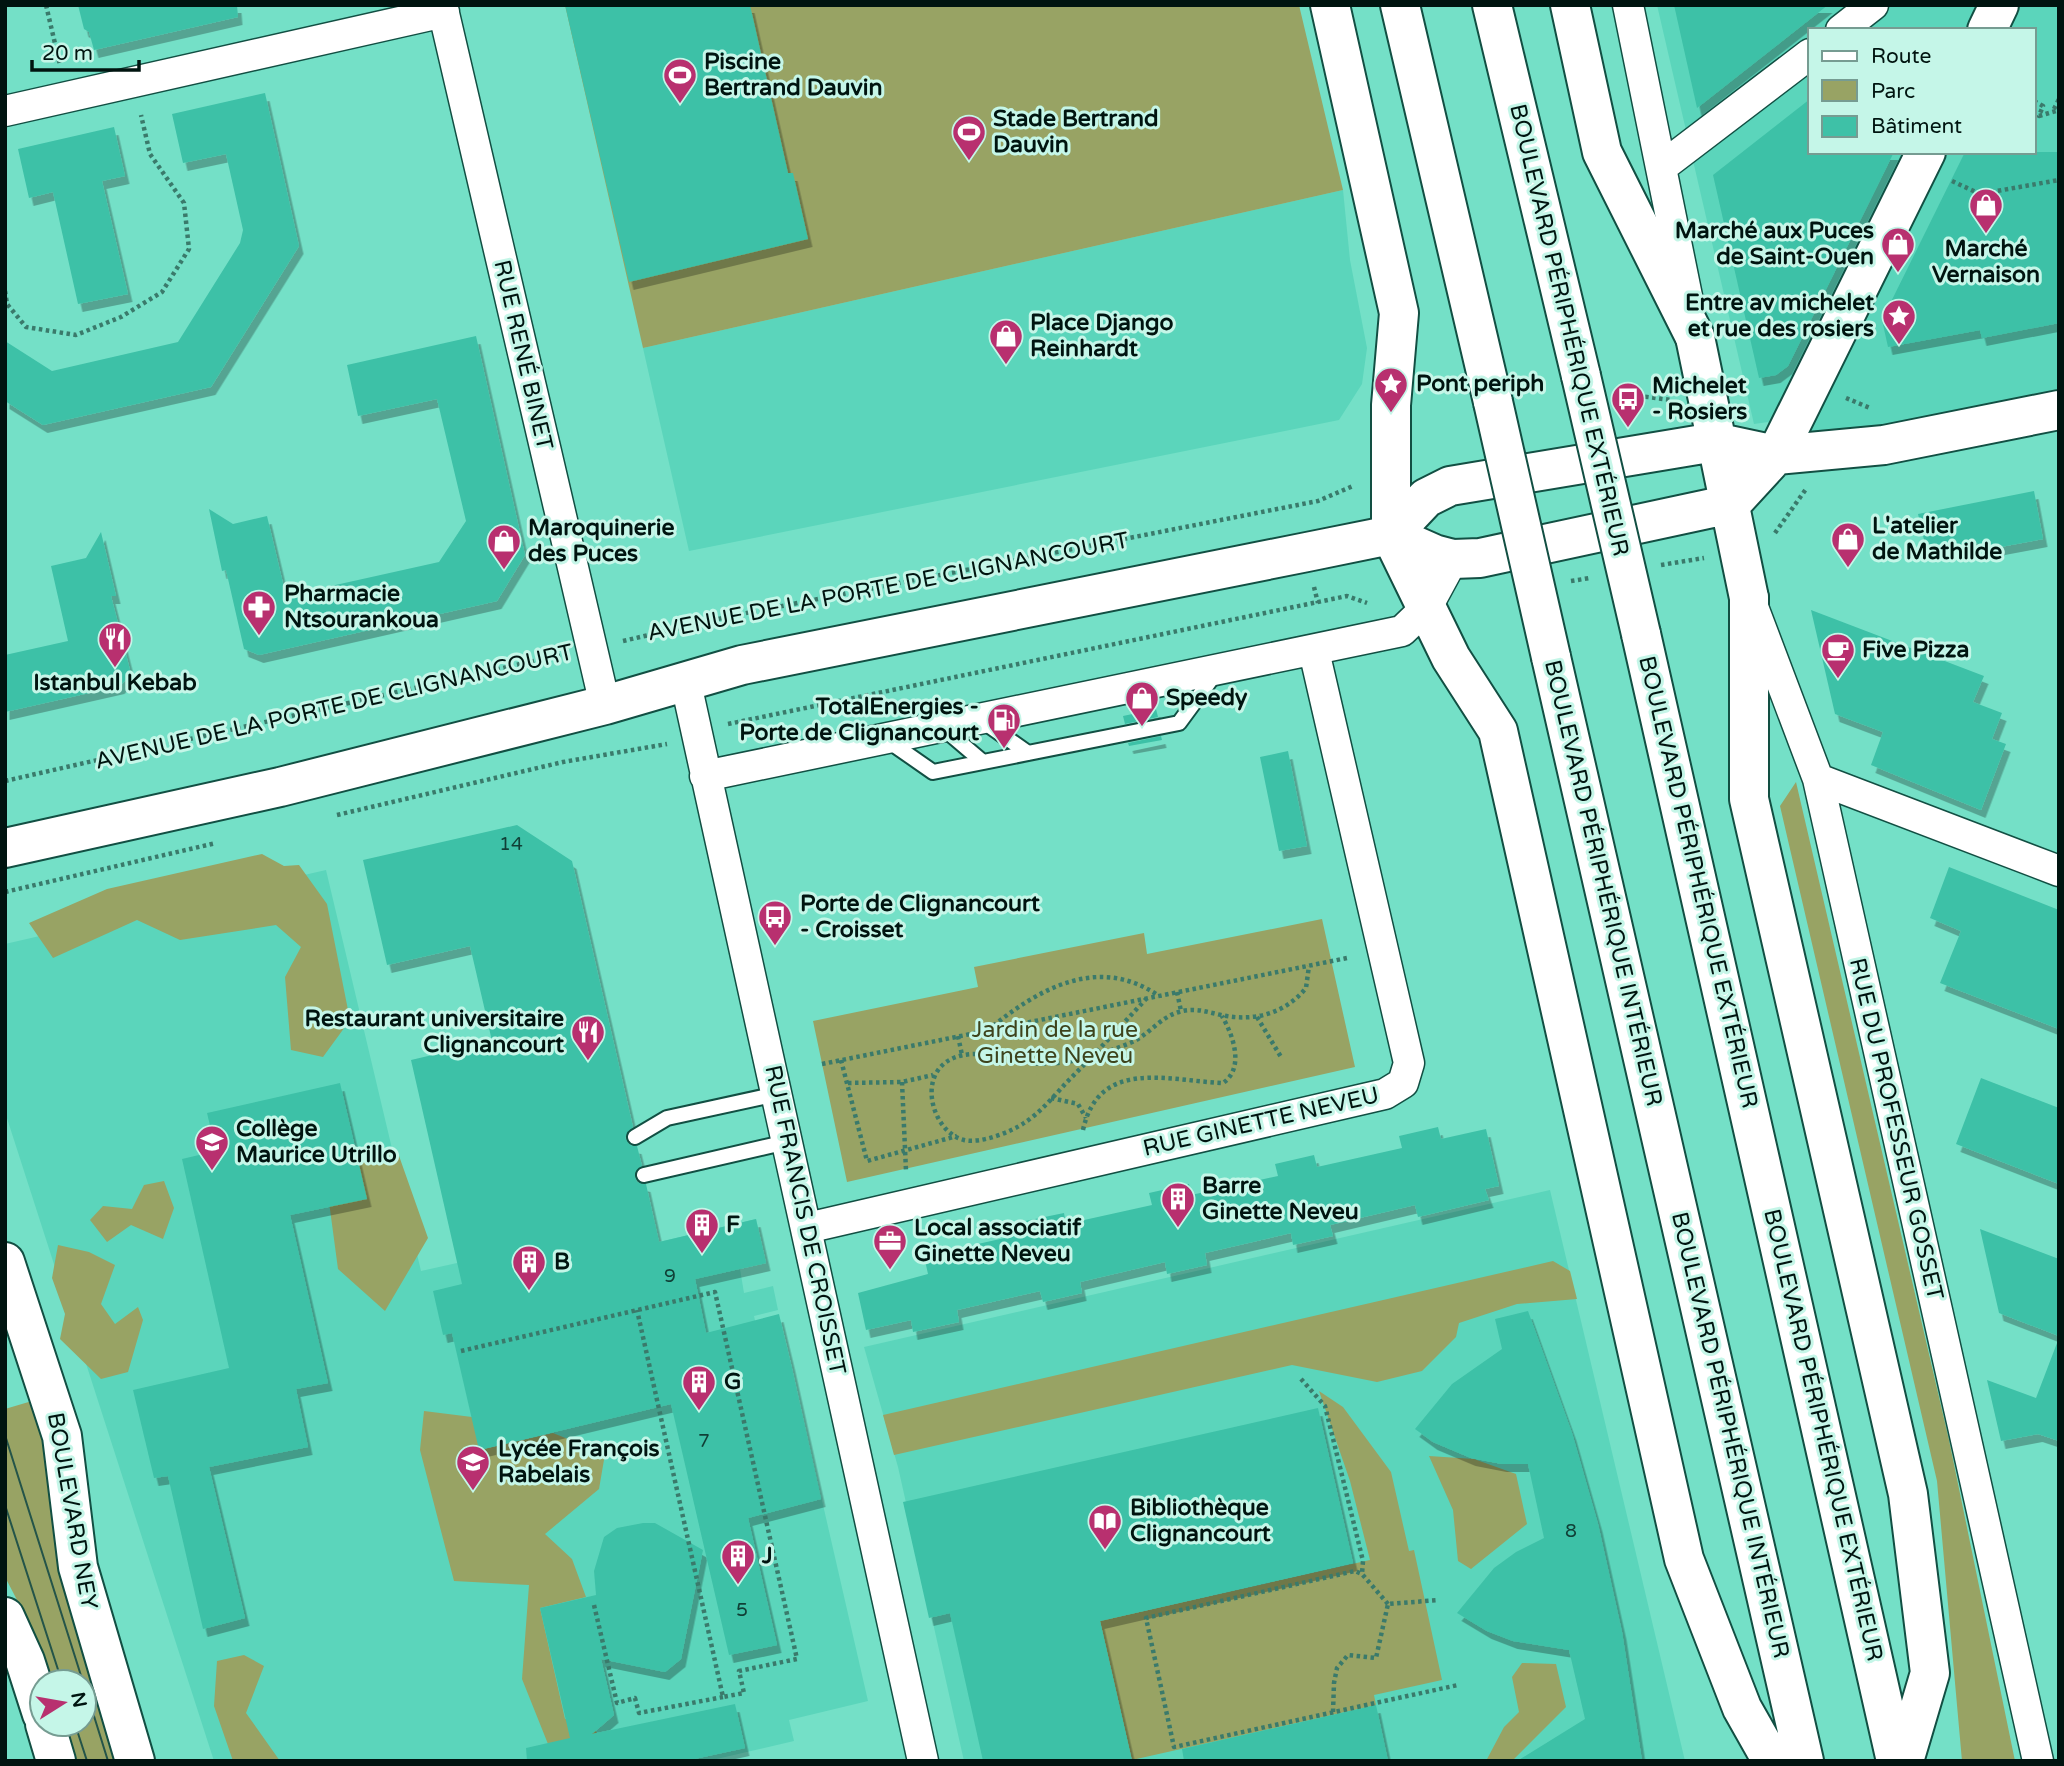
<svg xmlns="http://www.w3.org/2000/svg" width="2064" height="1766" font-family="'Varela Round',sans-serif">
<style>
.built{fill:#5bd5bb;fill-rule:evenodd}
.green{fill:#98a364}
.building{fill:#3ec1a7;filter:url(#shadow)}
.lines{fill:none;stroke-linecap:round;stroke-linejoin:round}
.lane-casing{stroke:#124f43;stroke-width:18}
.street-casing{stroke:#124f43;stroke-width:33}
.secondary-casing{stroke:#124f43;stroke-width:42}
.primary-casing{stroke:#124f43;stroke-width:42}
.highway-casing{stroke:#124f43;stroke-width:42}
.path{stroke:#3a7a6b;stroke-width:4.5;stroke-dasharray:3.5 3.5;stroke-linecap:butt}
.lane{stroke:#fff;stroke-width:14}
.street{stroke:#fff;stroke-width:30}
.secondary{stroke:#fff;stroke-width:38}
.primary{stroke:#fff;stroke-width:38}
.highway{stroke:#fff;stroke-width:38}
.tram{stroke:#245449;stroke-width:2}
.highway-bridge-casing{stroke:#124f43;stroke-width:42;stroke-linecap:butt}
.highway-bridge{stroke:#fff;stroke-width:38}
.labels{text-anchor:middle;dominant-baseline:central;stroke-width:6;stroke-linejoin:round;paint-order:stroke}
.number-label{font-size:19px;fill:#103f36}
.poi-label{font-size:23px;font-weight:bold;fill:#001410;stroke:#c5f6e8;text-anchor:start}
.street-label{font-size:23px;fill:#001410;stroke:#c5f6e8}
.park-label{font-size:23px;fill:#3d431c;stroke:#c5f6e8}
</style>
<defs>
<filter id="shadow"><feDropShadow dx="4.5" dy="8" stdDeviation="0" flood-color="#0004"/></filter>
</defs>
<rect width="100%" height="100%" fill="#74e0c7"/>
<path class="built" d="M1657 5H2059V395L1776 455 1768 422 1754 424ZM1810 30H2034V152H1810Z
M1343 190 1350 260 1367 348 1362 384 1339 420 689 551 643 348Z
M326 870 421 1271 654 1219 659 1242 756 1219 766 1263 740 1269 744 1293 773 1286 778 1310 754 1316 762 1353 787 1348 868 1701 789 1720 794 1741 708 1761H214L5 1112V944Z
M1550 1190 1685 1761H964L898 1467 864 1347Z"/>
<path class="green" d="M565 5H1299L1343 190 643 348Z
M1796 782 1949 1440 2015 1761H1962L1937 1481 1780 806Z
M262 854 284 866 299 865 327 904 350 1020 323 1057 291 1050 285 977 301 947 276 925 180 940 137 920 53 958 29 923 107 889Z
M1322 919 1355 1067 847 1182 813 1021 978 987 974 967 1144 933 1147 954Z
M398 1153 428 1238 385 1311 338 1269 325 1172Z
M164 1181 174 1208 163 1239 131 1225 107 1242 90 1220 103 1206 132 1209 144 1185Z
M58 1245 89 1252 115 1265 101 1304 115 1324 138 1307 143 1320 128 1372 101 1379 60 1339 65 1314 52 1278Z
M1553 1261 1570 1271 1577 1299 1517 1304 1459 1323 1456 1337 1422 1371 1377 1382 1292 1365 894 1455 883 1415Z
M1319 1391 1343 1407 1391 1472 1409 1551 1414 1550 1442 1680 1374 1695 1376 1705 1132 1760 1100 1621 1370 1560 1350 1481Z
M32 1401 40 1423 118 1761H75L65 1724H84V1682H52L38 1640 5 1577V1409Z
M424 1411 472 1417 480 1450 553 1433 605 1454 599 1489 545 1534 572 1559 586 1597 540 1608 565 1719 585 1714 597 1733 570 1739 552 1754 522 1679 529 1585 454 1581 420 1450Z
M1429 1456 1474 1459 1516 1474 1527 1524 1471 1569 1458 1561 1453 1510Z
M244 1655 264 1666 246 1713 280 1761H233L214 1706 217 1661Z
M1522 1663 1556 1664 1566 1707 1512 1761H1486L1504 1727 1519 1712 1512 1677Z"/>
<path class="building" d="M78 5H237L238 17 94 50 89 32 84 29Z
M565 5H750L788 173H793L808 239 629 282Z
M1674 5H1828L1697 108Z
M265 93 299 246 211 387 43 425 5 401V341L52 371 178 342 240 243 243 230 226 154 183 163 172 114Z
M1810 99V152H1894L1788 366 1776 375 1759 378 1713 175Z
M114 127 125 176 102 181 128 294 78 304 53 192 29 198 18 149Z
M1965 152H2059V323L1982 338 1980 330 1888 347 1882 320Z
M476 336 525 555 497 601 259 655 244 649 226 570 222 571 209 509 233 524 267 516 286 596 439 562 466 521 437 399 358 416 347 365Z
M2034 491 2043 539 1979 551 1978 543 1927 553 1918 514Z
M101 532 116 596H111L131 674 120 686 5 712V655L68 641 51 566 86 558Z
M1811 610 1984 676 1973 702 2002 713 1992 739 2006 744 1981 810 1871 765 1883 732 1835 714Z
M1156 709 1158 717 1125 724 1123 716Z
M1161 736 1162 740 1129 746 1128 743Z
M1288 751 1307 846 1279 851 1260 757Z
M517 825 572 861 633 1127 625 1138 630 1145 637 1146 642 1166 635 1176 637 1182 646 1184 659 1242 756 1219 766 1263 695 1279 706 1333 779 1314 791 1364 821 1499 748 1518 777 1645 729 1655 671 1404 479 1450 452 1333 443 1335 433 1291 462 1284 411 1060 492 1041 470 946 387 965 363 860Z
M1949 867 2059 910V1029L1940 983 1961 931 1930 918Z
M1981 1078 2059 1108V1184L1956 1144Z
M340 1083 367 1199 290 1215 328 1383 296 1389 308 1447 209 1467 245 1618 203 1629 168 1476 154 1478 133 1390 229 1368 182 1159 216 1151 207 1113Z
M1438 1127 1441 1139 1486 1129 1499 1186 1485 1189 1489 1200 1418 1217 1415 1205 1330 1225 1333 1236 1293 1245 1291 1233 1205 1253 1207 1265 1167 1274 1165 1262 1080 1282 1082 1293 1043 1302 1040 1291 957 1310 959 1322 913 1332 911 1320 866 1330 858 1293 928 1274 924 1256 1027 1233 1025 1221 1064 1213 1066 1224 1152 1205 1149 1193 1189 1184 1191 1195 1278 1176 1275 1164 1314 1155 1317 1167 1402 1148 1399 1136Z
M1980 1229 2059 1259V1336L1999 1313Z
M1528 1311 1572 1433 1598 1524 1622 1632 1642 1761H1517L1585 1719 1569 1650 1513 1641 1487 1631 1457 1613 1494 1568 1516 1552 1544 1538 1528 1464H1502L1471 1458 1433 1442 1415 1429 1452 1384 1502 1349 1495 1319Z
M2057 1343 2059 1441 2038 1434 2001 1441 1987 1380 2036 1398Z
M1318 1408 1353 1563 1100 1621 1132 1761H983L950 1613 929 1618 903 1502Z
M643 1523H655L703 1550 681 1659 665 1672 601 1659 614 1715 592 1734 735 1704 745 1748 685 1761H527L526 1748 570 1738 540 1608 596 1595 594 1571 604 1537 617 1528Z
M1376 1705 1388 1761H1184L1182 1749Z"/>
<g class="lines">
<g class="lane-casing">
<path id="lane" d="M981 720 1028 753
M943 728 983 762
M887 740 933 772 1179 723 1215 674
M635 1137 667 1118 777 1094
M644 1175 787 1142"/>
</g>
<g class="street-casing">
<path id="street" d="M442 5 605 705
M1628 5 1689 306
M1841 30 1873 5
M5 111 444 12
M1663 166 1810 54
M1753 607 1818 779 2038 1761
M685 679 923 1761
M705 776 1402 631 1427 607 1453 559
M1818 779 2059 871
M807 1228 1385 1094 1403 1083 1409 1063 1314 651"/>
</g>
<g class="secondary-casing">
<path id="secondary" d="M1987 30 1999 5
M1776 455 1926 152"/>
</g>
<g class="primary-casing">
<path id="primary" d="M1695 337 1749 598
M1391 535 1426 498 1450 486 1715 442 1776 455 1884 445 2059 410
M5 848 280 787 605 705 742 665 1307 552 1391 535 1434 554 1453 559 1480 558 1731 504 1776 455
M5 1262 62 1436 78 1567 135 1761
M5 1617 25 1661 42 1714
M45 1724 56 1761"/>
</g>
<g class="highway-casing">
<path id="highway" d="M1330 5 1399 313 1391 405V535L1451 658 1498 731 1684 1559 1742 1708 1772 1761
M1400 5 1493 402
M1492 5 1581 376
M1570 5 1602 152 1695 337
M1749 598V799L1908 1494 1930 1673 1904 1761
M1641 634 1896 1761
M1551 657 1804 1761"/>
</g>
<path class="path" d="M46 5 60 65
M2034 101 2043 106 2039 116 2059 110
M2054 109 2059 99
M1952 181 1980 194 2059 180
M5 291 7 304 26 327 76 335 121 317 162 292 189 249 184 203 150 154 141 115
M1846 398 1870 408
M1625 401 1640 396 1671 400
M1775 533 1806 489
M1661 565 1704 558
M1571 581 1590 578
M1314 587 1318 603
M623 641 731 616 1318 501 1353 486
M728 724 1347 596 1367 603
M5 781 560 655
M337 815 563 762 667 744
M5 892 216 843
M1177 992 1181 1011
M1147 998C1120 1027 1094 1055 1066 1083 1054 1096 1040 1113 1024 1123 1011 1132 980 1144 964 1140 928 1132 910 1055 975 1054 992 1054 1006 1060 1022 1062 1061 1068 1095 1057 1130 1043 1148 1036 1160 1017 1179 1012 1194 1007 1207 1012 1221 1015 1253 1022 1285 1014 1306 988L1309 966
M1257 1017 1281 1057
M988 1030C1038 989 1098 954 1159 996
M958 1036 962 1055
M841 1060 867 1161 957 1136
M822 1064 1347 958
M902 1082 906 1171
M848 1083 902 1082 933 1075
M1051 1098 1078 1104 1086 1118
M1083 1130C1099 1057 1169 1081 1223 1083 1245 1068 1233 1035 1222 1016
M461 1351 715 1292 797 1659 739 1671 744 1693 723 1697 637 1310
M1301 1379 1325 1406 1363 1561 1362 1574
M1388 1604 1362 1574 1355 1571 1146 1618 1174 1747 1458 1685
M594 1605 617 1703 635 1698 639 1713 723 1697
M1333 1712 1334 1683 1337 1668 1348 1655 1376 1658 1388 1604 1439 1600"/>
<use href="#lane" class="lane"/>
<use href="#street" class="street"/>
<use href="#secondary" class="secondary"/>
<use href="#primary" class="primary"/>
<use href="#highway" class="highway"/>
<path class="tram" d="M5 1435 83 1682
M5 1505 62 1682
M84 1684 108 1761
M75 1724 87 1761"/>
<g class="highway-bridge-casing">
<path id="highway-bridge" d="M1581 376 1641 634
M1493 402 1551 657"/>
</g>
<use href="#highway-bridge" class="highway-bridge"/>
</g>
<defs>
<g id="stadium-pin" transform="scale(1.75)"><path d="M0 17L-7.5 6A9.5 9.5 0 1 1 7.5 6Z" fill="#b8306f" stroke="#c5f6e8"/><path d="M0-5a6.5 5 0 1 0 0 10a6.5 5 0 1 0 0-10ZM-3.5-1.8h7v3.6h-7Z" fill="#fff"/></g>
<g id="shop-pin" transform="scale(1.75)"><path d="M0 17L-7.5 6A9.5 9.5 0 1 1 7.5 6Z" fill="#b8306f" stroke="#c5f6e8"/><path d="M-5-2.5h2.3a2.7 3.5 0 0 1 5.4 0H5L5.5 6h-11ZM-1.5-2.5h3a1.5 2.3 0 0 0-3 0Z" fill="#fff"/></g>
<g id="sight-pin" transform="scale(1.75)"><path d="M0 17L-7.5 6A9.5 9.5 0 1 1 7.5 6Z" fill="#b8306f" stroke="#c5f6e8"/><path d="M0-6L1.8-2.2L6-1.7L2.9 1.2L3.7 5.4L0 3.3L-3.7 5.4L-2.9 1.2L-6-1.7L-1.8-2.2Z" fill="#fff"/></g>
<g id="bus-pin" transform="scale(1.75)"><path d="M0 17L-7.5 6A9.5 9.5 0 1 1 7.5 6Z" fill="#b8306f" stroke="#c5f6e8"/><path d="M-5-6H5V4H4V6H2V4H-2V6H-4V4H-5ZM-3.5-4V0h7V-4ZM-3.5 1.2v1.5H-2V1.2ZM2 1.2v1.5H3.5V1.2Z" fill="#fff"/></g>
<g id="pharmacy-pin" transform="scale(1.75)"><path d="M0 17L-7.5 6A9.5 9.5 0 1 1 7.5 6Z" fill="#b8306f" stroke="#c5f6e8"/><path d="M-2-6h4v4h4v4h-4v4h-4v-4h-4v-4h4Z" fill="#fff"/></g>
<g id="restaurant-pin" transform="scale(1.75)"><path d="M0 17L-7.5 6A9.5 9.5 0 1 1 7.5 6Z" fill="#b8306f" stroke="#c5f6e8"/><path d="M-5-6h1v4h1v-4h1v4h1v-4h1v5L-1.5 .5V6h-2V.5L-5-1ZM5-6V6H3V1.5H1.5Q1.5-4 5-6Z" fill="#fff"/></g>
<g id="cafe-pin" transform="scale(1.75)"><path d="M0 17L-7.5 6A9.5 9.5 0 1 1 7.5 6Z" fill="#b8306f" stroke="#c5f6e8"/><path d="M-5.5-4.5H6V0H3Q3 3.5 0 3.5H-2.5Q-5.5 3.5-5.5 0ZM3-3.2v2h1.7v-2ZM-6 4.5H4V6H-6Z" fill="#fff"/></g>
<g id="fuel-pin" transform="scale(1.75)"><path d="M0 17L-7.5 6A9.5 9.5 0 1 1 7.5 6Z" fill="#b8306f" stroke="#c5f6e8"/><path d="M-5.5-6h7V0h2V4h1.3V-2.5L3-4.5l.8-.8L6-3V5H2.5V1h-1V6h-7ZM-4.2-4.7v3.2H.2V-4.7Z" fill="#fff"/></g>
<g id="school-pin" transform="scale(1.75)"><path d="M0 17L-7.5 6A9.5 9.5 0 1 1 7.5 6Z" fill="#b8306f" stroke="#c5f6e8"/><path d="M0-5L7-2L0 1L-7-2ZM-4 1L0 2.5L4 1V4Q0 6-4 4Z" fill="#fff"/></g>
<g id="building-pin" transform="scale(1.75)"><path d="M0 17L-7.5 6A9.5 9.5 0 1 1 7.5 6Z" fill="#b8306f" stroke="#c5f6e8"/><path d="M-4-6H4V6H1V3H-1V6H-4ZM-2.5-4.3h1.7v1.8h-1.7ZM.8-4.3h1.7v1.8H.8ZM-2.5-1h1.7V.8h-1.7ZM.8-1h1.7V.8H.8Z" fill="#fff"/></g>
<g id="office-pin" transform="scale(1.75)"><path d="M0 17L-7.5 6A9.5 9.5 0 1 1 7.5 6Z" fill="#b8306f" stroke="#c5f6e8"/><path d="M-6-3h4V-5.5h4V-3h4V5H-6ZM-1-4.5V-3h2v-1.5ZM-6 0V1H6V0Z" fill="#fff"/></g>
<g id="library-pin" transform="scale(1.75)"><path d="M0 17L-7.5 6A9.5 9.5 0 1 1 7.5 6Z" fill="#b8306f" stroke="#c5f6e8"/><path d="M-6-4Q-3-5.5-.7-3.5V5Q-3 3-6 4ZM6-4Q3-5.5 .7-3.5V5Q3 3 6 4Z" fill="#fff"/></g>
</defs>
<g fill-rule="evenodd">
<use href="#stadium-pin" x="680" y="75"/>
<use href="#stadium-pin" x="969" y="132"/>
<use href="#shop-pin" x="1986" y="205"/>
<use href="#shop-pin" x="1898" y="244"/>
<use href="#sight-pin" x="1899" y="316"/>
<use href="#shop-pin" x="1006" y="336"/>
<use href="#sight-pin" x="1391" y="384"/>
<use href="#bus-pin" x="1628" y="399"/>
<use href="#shop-pin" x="1848" y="539"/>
<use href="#shop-pin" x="504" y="541"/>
<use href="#pharmacy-pin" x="259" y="607"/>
<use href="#restaurant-pin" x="115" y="639"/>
<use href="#cafe-pin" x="1838" y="650"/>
<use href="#shop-pin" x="1142" y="698"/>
<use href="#fuel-pin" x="1004" y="720"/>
<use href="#bus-pin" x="775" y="917"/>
<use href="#restaurant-pin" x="588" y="1032"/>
<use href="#school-pin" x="212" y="1142"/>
<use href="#building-pin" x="1178" y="1199"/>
<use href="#building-pin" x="702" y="1225"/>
<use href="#office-pin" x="890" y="1241"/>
<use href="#building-pin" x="529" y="1262"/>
<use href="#building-pin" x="699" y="1382"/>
<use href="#school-pin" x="473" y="1462"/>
<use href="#library-pin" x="1105" y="1521"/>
<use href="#building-pin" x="738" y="1556"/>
</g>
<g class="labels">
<g class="number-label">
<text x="511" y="844">14</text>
<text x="670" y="1276">9</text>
<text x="704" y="1441">7</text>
<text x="1571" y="1531">8</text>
<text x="742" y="1610">5</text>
</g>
<g class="poi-label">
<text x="704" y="62">Piscine<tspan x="704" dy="26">Bertrand Dauvin</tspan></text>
<text x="993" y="119">Stade Bertrand<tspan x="993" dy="26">Dauvin</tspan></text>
<text x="1874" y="231" text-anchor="end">Marché aux Puces<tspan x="1874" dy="26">de Saint-Ouen</tspan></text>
<text x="1986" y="249" text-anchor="middle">Marché<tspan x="1986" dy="26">Vernaison</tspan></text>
<text x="1874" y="303" text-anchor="end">Entre av michelet<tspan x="1874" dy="26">et rue des rosiers</tspan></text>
<text x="1030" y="323">Place Django<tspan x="1030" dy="26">Reinhardt</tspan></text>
<text x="1416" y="384">Pont periph</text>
<text x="1652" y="386">Michelet<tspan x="1652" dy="26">- Rosiers</tspan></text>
<text x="1872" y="526">L'atelier<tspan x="1872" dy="26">de Mathilde</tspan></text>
<text x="528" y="528">Maroquinerie<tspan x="528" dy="26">des Puces</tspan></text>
<text x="284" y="594">Pharmacie<tspan x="284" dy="26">Ntsourankoua</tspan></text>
<text x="1862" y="650">Five Pizza</text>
<text x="115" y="683" text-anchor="middle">Istanbul Kebab</text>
<text x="1166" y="698">Speedy</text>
<text x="979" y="707" text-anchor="end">TotalEnergies -<tspan x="979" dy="26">Porte de Clignancourt</tspan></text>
<text x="800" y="904">Porte de Clignancourt<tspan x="800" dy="26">- Croisset</tspan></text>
<text x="564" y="1019" text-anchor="end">Restaurant universitaire<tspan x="564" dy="26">Clignancourt</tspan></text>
<text x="236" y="1129">Collège<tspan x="236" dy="26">Maurice Utrillo</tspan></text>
<text x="1202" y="1186">Barre<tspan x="1202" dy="26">Ginette Neveu</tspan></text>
<text x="726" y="1225">F</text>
<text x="914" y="1228">Local associatif<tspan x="914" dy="26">Ginette Neveu</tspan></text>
<text x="554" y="1262">B</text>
<text x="724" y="1382">G</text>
<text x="498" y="1449">Lycée François<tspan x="498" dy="26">Rabelais</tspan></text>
<text x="1130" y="1508">Bibliothèque<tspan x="1130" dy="26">Clignancourt</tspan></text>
<text x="762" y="1556">J</text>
</g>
<g class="street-label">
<text transform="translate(1569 330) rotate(77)">BOULEVARD PÉRIPHÉRIQUE EXTÉRIEUR</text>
<text transform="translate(523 355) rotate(77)">RUE RENÉ BINET</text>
<text transform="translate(888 587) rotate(-11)">AVENUE DE LA PORTE DE CLIGNANCOURT</text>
<text transform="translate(334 707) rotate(-13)">AVENUE DE LA PORTE DE CLIGNANCOURT</text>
<text transform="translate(1698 882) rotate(77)">BOULEVARD PÉRIPHÉRIQUE EXTÉRIEUR</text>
<text transform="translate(1603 883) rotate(77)">BOULEVARD PÉRIPHÉRIQUE INTÉRIEUR</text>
<text transform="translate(1261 1122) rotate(-13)">RUE GINETTE NEVEU</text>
<text transform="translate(1896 1129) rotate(77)">RUE DU PROFESSEUR GOSSET</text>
<text transform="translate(805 1220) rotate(78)">RUE FRANCIS DE CROISSET</text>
<text transform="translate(1730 1435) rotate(77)">BOULEVARD PÉRIPHÉRIQUE INTÉRIEUR</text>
<text transform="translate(1823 1435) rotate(77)">BOULEVARD PÉRIPHÉRIQUE EXTÉRIEUR</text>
<text transform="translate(72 1511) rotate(80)">BOULEVARD NEY</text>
</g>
<g class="park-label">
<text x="1055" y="1030">Jardin de la rue<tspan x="1055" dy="26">Ginette Neveu</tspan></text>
</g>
</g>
<rect width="2064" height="1766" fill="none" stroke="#001410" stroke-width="14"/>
<rect x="1808" y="28" width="228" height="126" fill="#c5f6e8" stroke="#769c92" stroke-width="2"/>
<rect x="1822" y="51" width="35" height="10" fill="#ffffff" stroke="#769c92" stroke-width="2"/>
<text x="1871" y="63" font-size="21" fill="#001410">Route</text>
<rect x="1822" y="80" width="35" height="21" fill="#98a364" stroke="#769c92" stroke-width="2"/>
<text x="1871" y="98" font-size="21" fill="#001410">Parc</text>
<rect x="1822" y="116" width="35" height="21" fill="#3ec1a7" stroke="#769c92" stroke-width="2"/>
<text x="1871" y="133" font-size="21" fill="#001410">Bâtiment</text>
<g transform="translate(63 1703) rotate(79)"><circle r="33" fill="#c5f6e8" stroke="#769c92" stroke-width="2"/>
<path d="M0-5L12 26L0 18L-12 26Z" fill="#b8306f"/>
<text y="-10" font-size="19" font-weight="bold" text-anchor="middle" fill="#001410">N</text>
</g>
<path d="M32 60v10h107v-10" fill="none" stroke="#001410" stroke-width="3.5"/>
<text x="42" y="60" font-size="21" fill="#001410" stroke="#c5f6e8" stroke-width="5" paint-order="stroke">20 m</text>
</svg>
